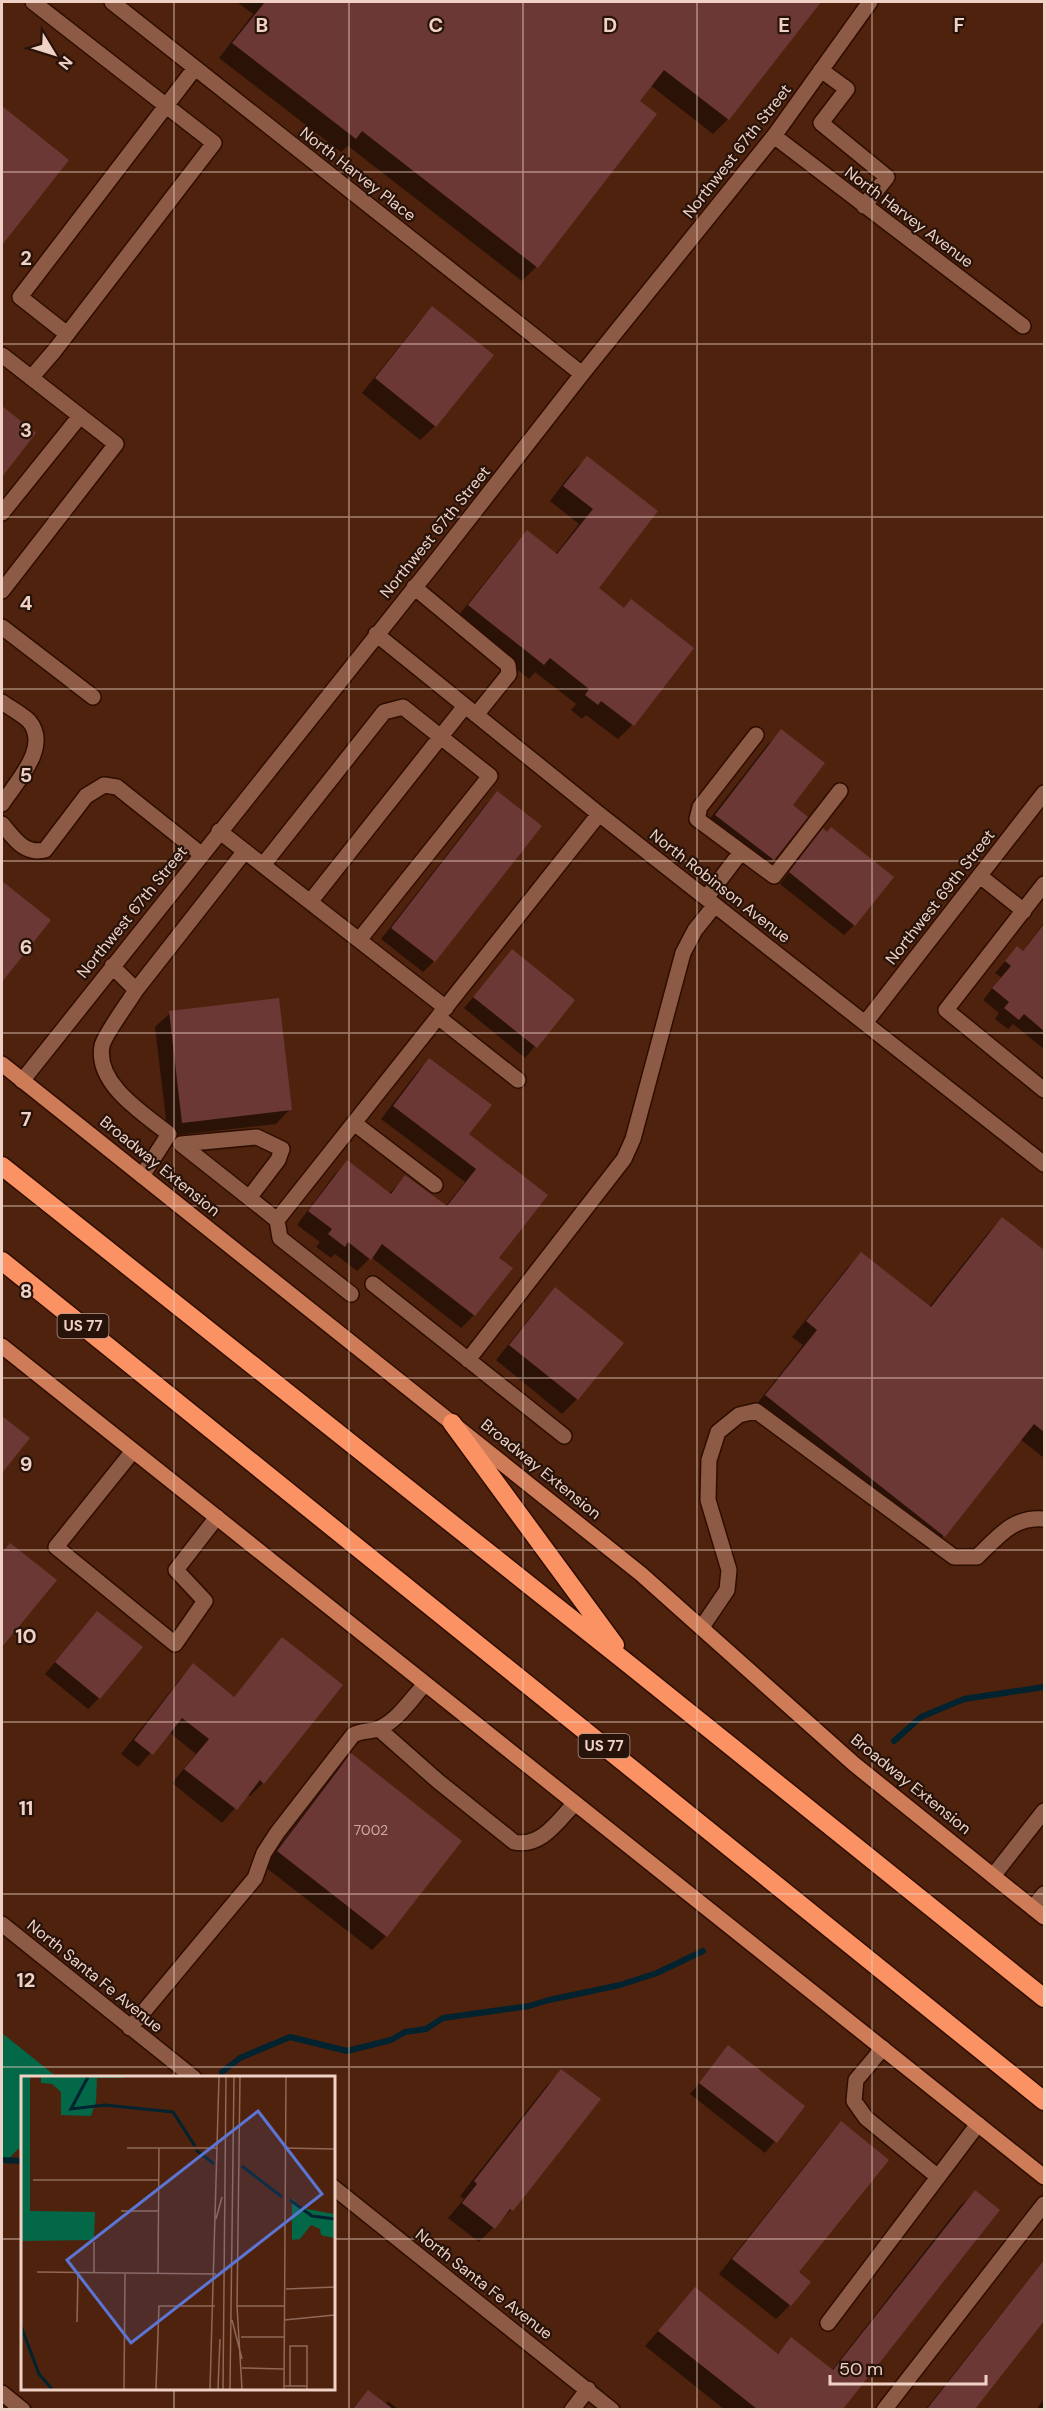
<svg xmlns="http://www.w3.org/2000/svg" width="1046" height="2411" font-family="'DM Sans',sans-serif">
<style>
.green{fill:#026848}
.shadow{fill:#0007}
.lines{fill:none;stroke-linecap:round;stroke-linejoin:round}
.stream{stroke:#00232f;stroke-width:6}
.building{fill:#6c3836}
.minor-casing{stroke:#2e0d01;stroke-width:18}
.major-casing{stroke:#2e0d01;stroke-width:18}
.highway-casing{stroke:#2e0d01;stroke-width:21}
.minor{stroke:#8d5b45;stroke-width:15}
.major{stroke:#ce7c58;stroke-width:15}
.highway{stroke:#fa9264;stroke-width:18}
.grid{fill:none;stroke:#efd1c5;stroke-width:1.5;stroke-opacity:0.55}
.labels{text-anchor:middle;dominant-baseline:central;stroke-width:4.5;stroke-linejoin:round;paint-order:stroke}
.number-label{font-size:14px;fill:#ceaba1}
.shield{fill:#27130a;stroke:#b3988d;stroke-width:1.5}
.shield-label{font-size:15px;font-weight:bold;fill:#efd1c5}
.street-label{font-size:16px;fill:#efd1c5;stroke:#27130a}
.inset-river{fill:none;stroke:#00232f;stroke-width:3}
.inset-road{fill:none;stroke:#8f6857;stroke-width:1.5}
.view{fill:#5c75d2;fill-opacity:0.15;stroke:#5c75d2;stroke-width:3}
.inset-edge{fill:none;stroke:#efd1c5;stroke-width:3}
.grid-label{font-size:20px;text-anchor:middle;font-weight:bold;fill:#efd1c5;stroke:#27130a;stroke-width:4.5;stroke-linejoin:round;paint-order:stroke}
</style>
<rect width="100%" height="100%" fill="#4f220d"/>
<path class="green" d="M2 2033 58 2078H22V2150L18 2149 2 2166Z"/>
<path class="shadow" d="M237 2H812L817 5 728 119 713 134 650 85 536 267 522 281 348 146 341 152 219 58 253 14Z
M2 108 67 160 2 243Z
M432 308 435 426 420 440 362 393 418 323Z
M2 408 34 433 2 475Z
M587 458 656 511 597 588 623 609 692 648 632 725 618 739 586 715 582 719 571 710 576 704 535 672 529 679 455 620 513 547 527 532 555 555 579 524 550 501 572 472Z
M781 731 791 805 806 817 773 859 758 874 701 830 767 745Z
M497 793 434 961 423 972 381 939 486 804Z
M823 830 854 925 844 935 780 884Z
M2 883 49 921 2 980Z
M1044 923V1049L1013 1024 1008 1029 995 1019 999 1013 983 1000 1001 977 995 973 1017 948 1022 952Z
M512 951 573 1001 525 1058 464 1008Z
M170 1013 290 1109 276 1124 168 1136 155 1027Z
M429 1060 467 1135 546 1195 497 1258 474 1315 461 1328 371 1257 357 1271 335 1254 331 1258 316 1247 320 1242 297 1225 334 1175 347 1162 389 1194 405 1177 445 1207 465 1182 381 1119 417 1072Z
M1002 1219 1044 1252V1458L1020 1439 943 1536 929 1550 752 1410 803 1345 792 1337 847 1268 861 1254 929 1307 988 1233Z
M555 1289 622 1343 577 1399 562 1414 496 1360 541 1304Z
M2 1418 27 1438 2 1471Z
M10 1545 55 1580 2 1645V1554Z
M87 1624 99 1698 88 1709 45 1674Z
M283 1639 263 1783 250 1796 247 1794 222 1823 172 1783 196 1754 169 1732 138 1767 121 1754 180 1679 193 1665 233 1698Z
M351 1755 386 1936 372 1950 264 1866 337 1770Z
M729 2047 803 2107 765 2153 690 2094Z
M562 2071 599 2099 511 2210 479 2242 448 2218 464 2199 460 2196 547 2085Z
M841 2123 797 2272 790 2305 776 2319 719 2274 827 2138Z
M975 2192 998 2210 841 2410H725L645 2346 695 2289 776 2355 792 2339 832 2370 960 2206Z
M1044 2260V2319L973 2410H925Z
M368 2392 385 2405 388 2401 399 2410H351Z
M1044 2399V2410H1036Z"/>
<g class="lines">
<path class="stream" d="M894 1741 921 1717 964 1699 1044 1687
M222 2072 240 2058 290 2037 347 2051 391 2040 405 2032 426 2029 443 2018 529 2006 549 2000 620 1985 657 1973 703 1951
M2 2160 22 2161"/>
</g>
<path class="building" d="M265 2H821L729 120 664 70 640 101 657 114 538 268 362 131 356 139 232 43Z
M2 106 69 160 2 245Z
M432 306 494 355 436 427 375 378Z
M2 406 36 433 2 477Z
M587 456 658 511 599 588 624 608 631 599 694 648 634 726 601 701 598 705 585 695 589 689 550 658 544 665 468 605 527 530 557 554 593 509 563 486Z
M781 729 825 763 793 805 808 817 774 860 715 815Z
M497 791 542 826 435 962 391 928Z
M831 827 894 877 855 926 789 872 823 828 827 832Z
M2 881 51 920 2 982Z
M1044 924V1031L1024 1014 1019 1020 1004 1008 1009 1002 992 988 1011 966 1005 961 1017 946 1023 951Z
M512 949 575 1000 537 1048 473 997Z
M279 998 292 1110 182 1123 169 1011Z
M429 1058 492 1105 469 1134 548 1195 499 1258 513 1268 475 1316 382 1244 371 1260 348 1242 345 1247 328 1234 332 1229 308 1211 347 1160 391 1194 405 1175 447 1206 476 1169 393 1106Z
M1002 1217 1044 1250V1432L1034 1424 945 1537 765 1395 817 1330 806 1321 861 1252 931 1307Z
M555 1287 624 1343 578 1400 509 1345Z
M2 1416 30 1438 2 1473Z
M10 1543 57 1580 2 1647V1553Z
M97 1611 143 1647 100 1699 55 1662Z
M282 1637 343 1685 264 1784 260 1780 237 1810 184 1769 209 1739 182 1718 153 1755 134 1740 193 1663 234 1697Z
M351 1753 462 1841 387 1937 277 1851Z
M728 2045 805 2106 777 2143 699 2083Z
M561 2069 601 2099 513 2211 510 2209 495 2229 462 2203 477 2184 474 2181Z
M841 2121 889 2160 799 2272 811 2282 791 2306 732 2259Z
M975 2190 1000 2210 843 2409H757L658 2331 695 2287 778 2354 791 2337 833 2370Z
M1044 2260V2321L975 2409H927Z
M368 2390 393 2409H353Z"/>
<g class="lines">
<g class="minor-casing">
<path id="minor" d="M112 2 582 374
M821 70 847 89 821 123 887 177 864 206
M774 136 1023 326
M67 334 20 297 195 68
M2 355 116 444 2 591
M31 378 55 350 214 143 33 2
M2 513 80 416
M414 587 508 665 509 674 476 715
M2 627 93 697
M376 634 599 814 1044 1164
M2 702C10 708 22 714 29 721 51 747 16 782 2 804
M756 735 700 807 697 819 774 876 840 791
M2 824C14 838 24 855 45 850L86 796 104 785 117 787 201 854
M219 831 446 1008
M263 865 384 712 403 707 490 776 359 940
M980 876 1024 911
M1044 884 946 1010 1044 1090
M706 898 741 852
M310 902 465 706
M112 966 136 990C129 1002 104 1035 102 1046 95 1084 144 1114 169 1134L142 1176
M136 990 245 851
M438 1017 518 1080
M865 1023 1044 793
M22 1081 436 561 582 374 774 136 870 2
M354 1123 435 1185
M249 1198 278 1160 282 1149 257 1137 181 1144 277 1220
M373 1284 564 1436
M351 1294 280 1238 277 1220 599 814
M468 1360 624 1159 633 1139 683 953 695 930 715 905
M133 1451 56 1547 175 1644 205 1601 176 1570 217 1517
M702 1627 727 1590 729 1570 708 1500 709 1460 718 1432 739 1415 756 1411 954 1557H977C998 1537 1013 1516 1044 1519
M379 1729 439 1782 514 1842C541 1848 558 1821 575 1803
M993 1876 1044 1811
M1033 1908 1044 1894
M2 1924 194 2078
M130 2028 255 1878 264 1853 277 1833 353 1735C362 1730 372 1732 380 1728 398 1720 412 1698 425 1684
M883 2048 856 2080 854 2101 866 2118 938 2177
M333 2187 612 2410
M828 2323 978 2124
M2 2393 23 2410
M572 2410 588 2389
M884 2410 1044 2204"/>
</g>
<g class="major-casing">
<path id="major" d="M2 1064 641 1574 854 1764 1044 1917
M2 1346 1044 2177"/>
</g>
<g class="highway-casing">
<path id="highway" d="M2 1166 631 1666 1044 1998
M2 1261 1044 2101
M452 1423 615 1645"/>
</g>
<use href="#minor" class="minor"/>
<use href="#major" class="major"/>
<use href="#highway" class="highway"/>
</g>
<path class="grid" d="M174 2V2078M349 2V2410M523 2V2410M697 2V2410M872 2V2410M2 172H1044M2 344H1044M2 517H1044M2 689H1044M2 861H1044M2 1033H1044M2 1206H1044M2 1378H1044M2 1550H1044M2 1722H1044M2 1894H1044M2 2067H1044M2 2239H22M333 2239H1044M174 2388V2410"/>
<g class="labels">
<g class="number-label">
<text x="371" y="1830">7002</text>
</g>
<g class="shield">
<rect x="57.5" y="1314" width="51" height="24" rx="4.5"/>
<rect x="578.5" y="1734" width="51" height="24" rx="4.5"/>
</g>
<g class="shield-label">
<text x="83" y="1326">US 77</text>
<text x="604" y="1746">US 77</text>
</g>
<g class="street-label">
<text transform="translate(737 151) rotate(-52)">Northwest 67th Street</text>
<text transform="translate(358 174) rotate(38)">North Harvey Place</text>
<text transform="translate(909 217) rotate(37)">North Harvey Avenue</text>
<text transform="translate(435 532) rotate(-51)">Northwest 67th Street</text>
<text transform="translate(720 886) rotate(38)">North Robinson Avenue</text>
<text transform="translate(940 897) rotate(-52)">Northwest 69th Street</text>
<text transform="translate(132 912) rotate(-51)">Northwest 67th Street</text>
<text transform="translate(160 1166) rotate(39)">Broadway Extension</text>
<text transform="translate(541 1469) rotate(39)">Broadway Extension</text>
<text transform="translate(911 1784) rotate(39)">Broadway Extension</text>
<text transform="translate(95 1976) rotate(39)">North Santa Fe Avenue</text>
<text transform="translate(484 2284) rotate(38)">North Santa Fe Avenue</text>
</g>
</g>
<g transform="translate(21 2076)">
<rect width="314" height="314" fill="#4f220d"/>
<path d="M0 1H9V135L74 136 73 164 0 165ZM20 1H103V2H76L75 26 70 40 40 39V16L31 8 20 7ZM271 122 280 132 313 138V162L300 159 299 153 290 149 279 163 271 164Z" fill="#026848"/>
<path class="inset-river" d="M67 1 50 33 84 29 152 36 174 70M175 74 193 88M221 90 261 121M269 124 291 140 314 143M0 250 18 298 31 313"/>
<path class="inset-road" d="M219 1 216 230 221 313M106 72H196M263 72 314 73M12 104H138M100 135H137M195 143 201 121M73 166V197M16 196 195 198M137 198 138 72M265 213 314 211M216 230H264M211 244 221 283M263 244 314 239M56 246 57 198M220 261H263M314 266V294M221 292 263 293M263 310H286M269 310V270H286V313M103 313 104 198M135 313 138 230H194M189 313 198 1M197 313 199 263M202 313 205 1M209 313 213 1M263 313 265 1"/>
<path class="view" d="M237 35 301 118 110 267 46 184Z"/>
<rect width="314" height="314" class="inset-edge"/>
</g>
<g class="grid-label">
<text x="262" y="32">B</text>
<text x="436" y="32">C</text>
<text x="610" y="32">D</text>
<text x="784" y="32">E</text>
<text x="959" y="32">F</text>
<text x="26" y="265">2</text>
<text x="26" y="437">3</text>
<text x="26" y="610">4</text>
<text x="26" y="782">5</text>
<text x="26" y="954">6</text>
<text x="26" y="1126">7</text>
<text x="26" y="1298">8</text>
<text x="26" y="1471">9</text>
<text x="26" y="1643">10</text>
<text x="26" y="1815">11</text>
<text x="26" y="1987">12</text>
</g>
<rect width="1046" height="2411" fill="none" stroke="#efd1c5" stroke-width="6"/>
<g transform="translate(54 54) rotate(128)" stroke="#27130a" stroke-width="4.5" paint-order="stroke">
<path d="M0-4.5L10 22L0 15L-10 22Z" fill="#efd1c5"/>
<text y="-9" font-size="16" font-weight="bold" text-anchor="middle" fill="#efd1c5">N</text>
</g>
<path d="M830 2375v9h156v-9" fill="none" stroke="#efd1c5" stroke-width="3"/>
<text x="839" y="2375" font-size="18" fill="#efd1c5" stroke="#27130a" stroke-width="4.5" paint-order="stroke">50 m</text>
</svg>
